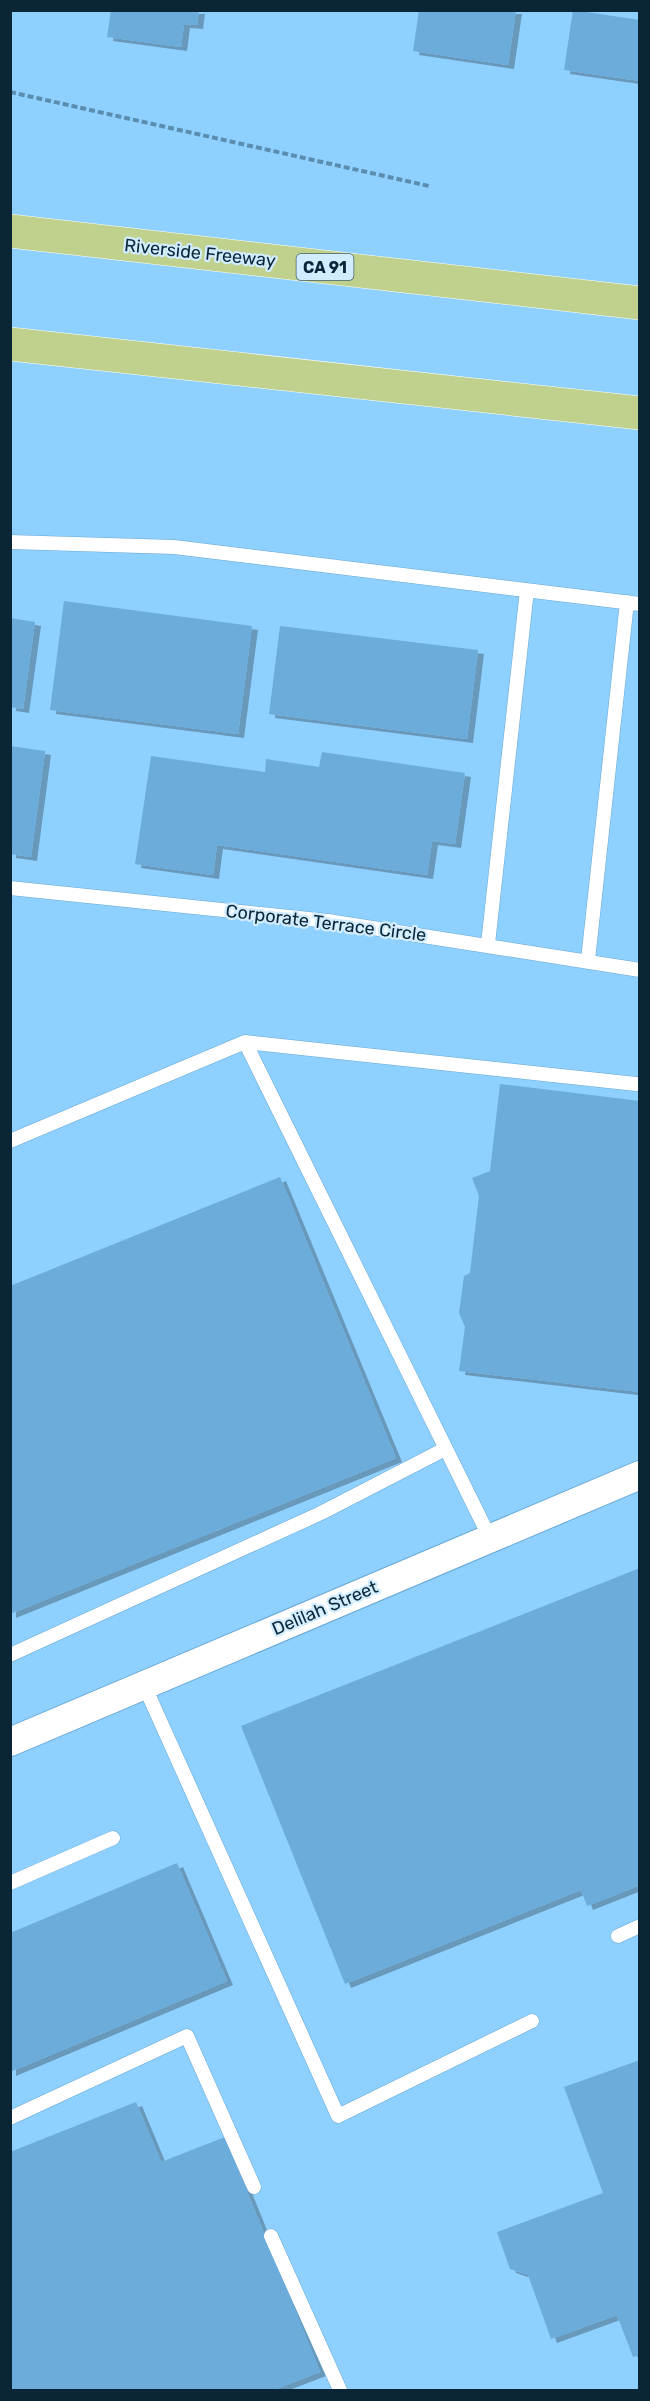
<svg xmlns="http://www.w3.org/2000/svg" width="650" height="2401" font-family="Rubik,sans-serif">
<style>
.building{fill:#6cacda;filter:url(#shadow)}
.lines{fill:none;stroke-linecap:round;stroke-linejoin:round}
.lane-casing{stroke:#66a7d4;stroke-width:15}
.street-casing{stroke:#66a7d4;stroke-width:30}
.highway-casing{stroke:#fff;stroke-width:34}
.path{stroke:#5a8db0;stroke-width:4;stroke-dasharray:6 3;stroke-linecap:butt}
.lane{stroke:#fff;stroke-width:14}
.street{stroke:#fff;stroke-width:28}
.highway{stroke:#bfd18c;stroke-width:33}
.labels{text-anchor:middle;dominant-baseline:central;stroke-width:4.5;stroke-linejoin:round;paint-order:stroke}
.shield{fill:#d2ecff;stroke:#456172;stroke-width:1.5}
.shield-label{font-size:16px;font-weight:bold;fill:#092536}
.street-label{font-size:18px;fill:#092536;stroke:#d2ecff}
</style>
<defs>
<filter id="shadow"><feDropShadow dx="6" dy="4" stdDeviation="0" flood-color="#0004"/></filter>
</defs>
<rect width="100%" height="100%" fill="#8ed0ff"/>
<path class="building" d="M111 10H199L197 25 184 24 181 47 107 37Z
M419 10H516L508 65 413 51Z
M573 10 640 20V81L564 70Z
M64 601 252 626 238 734 50 710Z
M10 618 35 622 23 709 10 707Z
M280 626 478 650 467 739 269 714Z
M10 746 45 751 31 857 10 854Z
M322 752 465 773 455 844 432 841 427 875 217 845 213 875 135 864 151 756 265 772 266 759 319 767Z
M500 1084 640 1101V1392L459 1371 465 1327 459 1313 464 1276 470 1273 479 1196 472 1178 490 1171Z
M280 1177 396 1458 10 1614V1286Z
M640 1568V1885L587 1906 581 1890 345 1984 241 1726Z
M177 1863 227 1981 10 2072V1933Z
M640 2060V2355L633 2357 617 2315 551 2339 528 2275 510 2269 497 2232 603 2193 564 2087Z
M136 2102 161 2162 225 2137 320 2372 273 2390H10V2152Z"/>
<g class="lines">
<g class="lane-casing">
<path id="lane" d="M10 542 174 547 640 604
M10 888 328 921 640 970
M488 944 527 590
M588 960 627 602
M245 1042 636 1084
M10 1141 245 1042 490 1538
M10 1655 321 1513 445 1449
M144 1685 338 2116 532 2021
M10 1883 113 1838
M618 1936 640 1926
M10 2118 187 2036 254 2187
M271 2236 340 2390"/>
</g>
<g class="street-casing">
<path id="street" d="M10 1742 640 1475"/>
</g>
<g class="highway-casing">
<path id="highway" d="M10 231 640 303
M10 344 640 413"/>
</g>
<path class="path" d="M10 92 429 186"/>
<use href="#lane" class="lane"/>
<use href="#street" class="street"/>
<use href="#highway" class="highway"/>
</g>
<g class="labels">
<rect class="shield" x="296.5" y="254" width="57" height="26" rx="4.5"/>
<g class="shield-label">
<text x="325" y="267">CA 91</text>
</g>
<g class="street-label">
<text transform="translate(200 253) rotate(6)">Riverside Freeway</text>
<text transform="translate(326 923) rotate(7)">Corporate Terrace Circle</text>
<text transform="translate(325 1608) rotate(-23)">Delilah Street</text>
</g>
</g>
<rect width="650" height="2401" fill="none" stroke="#092536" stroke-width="24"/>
</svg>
